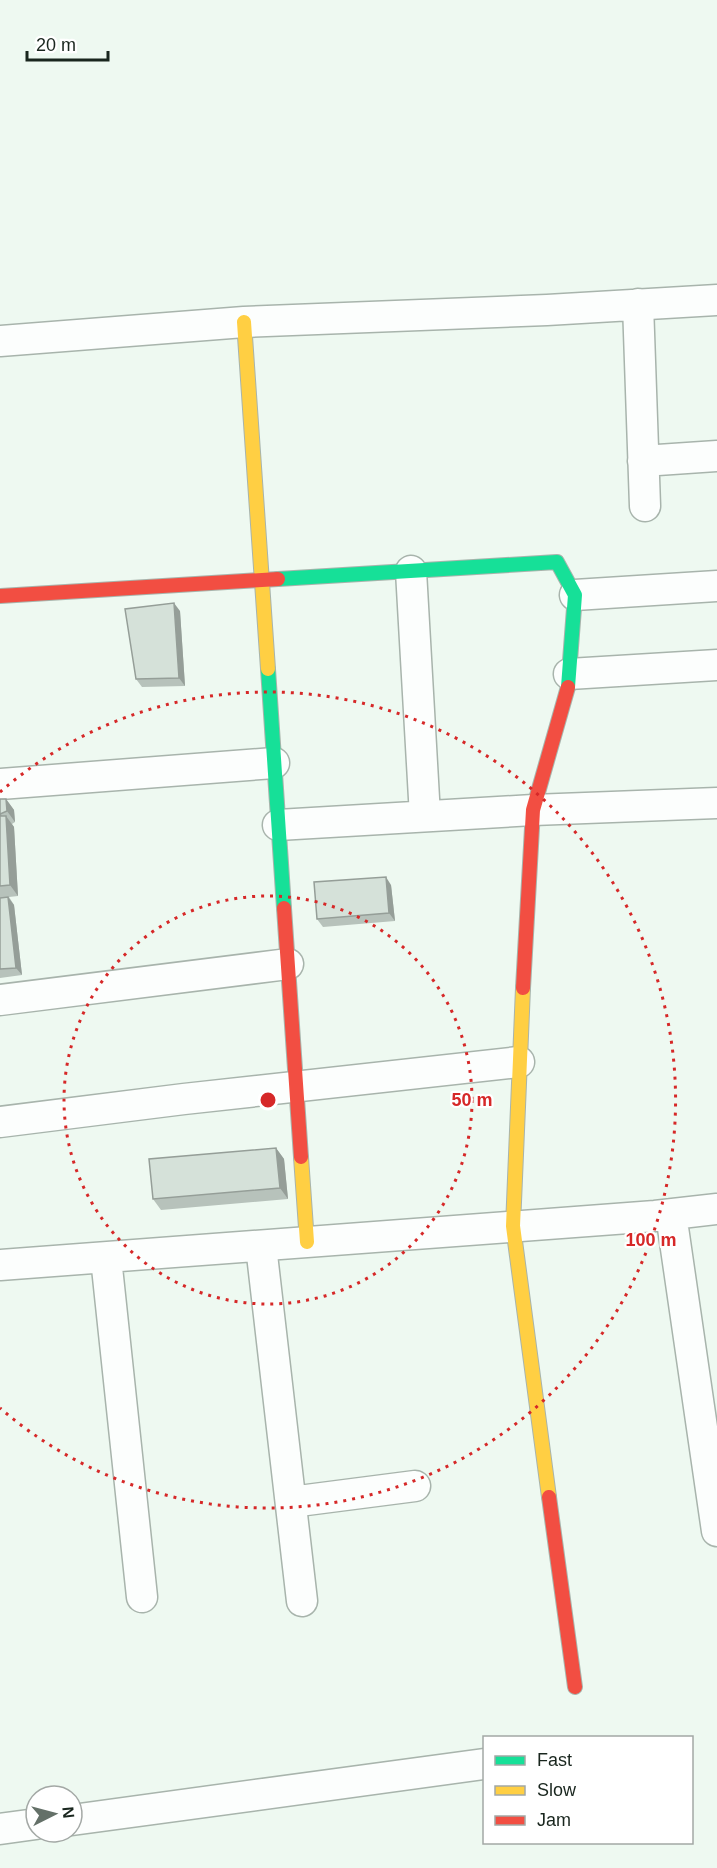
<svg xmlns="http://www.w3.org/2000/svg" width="717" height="1868" font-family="Helvetica,sans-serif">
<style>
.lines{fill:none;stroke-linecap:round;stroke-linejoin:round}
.street-casing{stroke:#a8b4ac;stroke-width:33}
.fast-casing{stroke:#a8b4ac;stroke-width:16}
.slow-casing{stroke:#a8b4ac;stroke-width:16}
.jam-casing{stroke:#a8b4ac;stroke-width:16}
.street{stroke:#fcfefd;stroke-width:30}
.fast{stroke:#16e098;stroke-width:14}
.slow{stroke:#ffcf43;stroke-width:14}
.jam{stroke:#f24e42;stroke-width:14}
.wall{fill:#b7c2bb}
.shaded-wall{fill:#959e98}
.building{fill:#d5e1d9;stroke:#959e98;stroke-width:1.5}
.ring{fill:none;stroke:#d62828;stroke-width:3;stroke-dasharray:3 6}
.centre{fill:#d62828;stroke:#fff;stroke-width:3}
.ring-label{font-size:18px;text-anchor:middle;font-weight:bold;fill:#d62828;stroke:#fff;stroke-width:4.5;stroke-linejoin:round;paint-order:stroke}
</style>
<rect width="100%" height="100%" fill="#eef9f1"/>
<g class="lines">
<g class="street-casing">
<path id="street" d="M638 304 645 506
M0 341 244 322 547 310 717 300
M643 461 717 456
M411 571 425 816
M575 595 717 586
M569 674 717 665
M0 784 274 763
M278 825 533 810 717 803
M0 1000 288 964
M0 1122 184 1099 519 1062
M671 1214 717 1531
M261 1246 302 1601
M106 1258 142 1597
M0 1265 655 1216 717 1209
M291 1502 415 1486
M72 1820 484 1764
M0 1829 36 1824"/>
</g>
<g class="fast-casing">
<path id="fast" d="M278 579 557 562 575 595 568 687
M268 669 284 908"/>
</g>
<g class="slow-casing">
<path id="slow" d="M244 322 268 669
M523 988 513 1226 549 1497
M301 1157 307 1242"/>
</g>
<g class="jam-casing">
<path id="jam" d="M0 596 278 579
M284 908 301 1157
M523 988 533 810 568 687
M549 1497 575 1687"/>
</g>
<use href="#street" class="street"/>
<use href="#fast" class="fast"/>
<use href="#slow" class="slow"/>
<use href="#jam" class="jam"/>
</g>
<path class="wall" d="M180 611 185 686 142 687 136 679Z
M0 799H6L14 810 15 822 12 824 14 827 18 896 9 897 14 905 22 975 0 978Z
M391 885 395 921 323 927 317 919Z
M276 1148 284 1159 288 1199 161 1210 153 1199Z"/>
<path class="shaded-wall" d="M174 603 180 611 185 686 179 678Z
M6 799 14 810 15 822 7 811Z
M0 814 6 823V816L14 827 18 896 10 885Z
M386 877 391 885 395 921 389 913Z
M8 897 14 905 22 975 16 968Z
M276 1148 284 1159 288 1199 280 1188Z"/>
<path class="building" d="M174 603 179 678 136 679 125 609Z
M0 799H6L7 811 0 814 1 816H6L10 885 0 886Z
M386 877 389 913 317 919 314 882Z
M8 897 16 968 0 969V898Z
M276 1148 280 1188 153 1199 149 1159Z"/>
<g class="ring">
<circle cx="268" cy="1100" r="204"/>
<path d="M0 792A408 408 0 1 1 0 1408"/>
</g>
<circle cx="268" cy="1100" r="9" class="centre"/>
<g class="ring-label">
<text x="472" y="1106">50 m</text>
<text x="651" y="1246">100 m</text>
</g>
<rect x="483" y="1736" width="210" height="108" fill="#ffffff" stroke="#a3a8a5" stroke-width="1.5"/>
<rect x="495" y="1756" width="30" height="9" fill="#16e098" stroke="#a3a8a5" stroke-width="1.5"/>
<text x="537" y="1766" font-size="18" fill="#19261e">Fast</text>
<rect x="495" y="1786" width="30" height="9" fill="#ffcf43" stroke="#a3a8a5" stroke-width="1.5"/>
<text x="537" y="1796" font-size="18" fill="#19261e">Slow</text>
<rect x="495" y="1816" width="30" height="9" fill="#f24e42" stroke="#a3a8a5" stroke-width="1.5"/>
<text x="537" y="1826" font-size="18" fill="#19261e">Jam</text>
<g transform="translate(54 1814) rotate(84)"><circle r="28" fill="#ffffff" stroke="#a3a8a5" stroke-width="1.5"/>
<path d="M0-4.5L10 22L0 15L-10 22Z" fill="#647068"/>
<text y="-9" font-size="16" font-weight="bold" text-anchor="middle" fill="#19261e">N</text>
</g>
<path d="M27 51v9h81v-9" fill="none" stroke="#19261e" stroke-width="3"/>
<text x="36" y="51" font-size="18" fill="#19261e" stroke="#ffffff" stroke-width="4.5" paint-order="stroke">20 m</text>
</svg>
